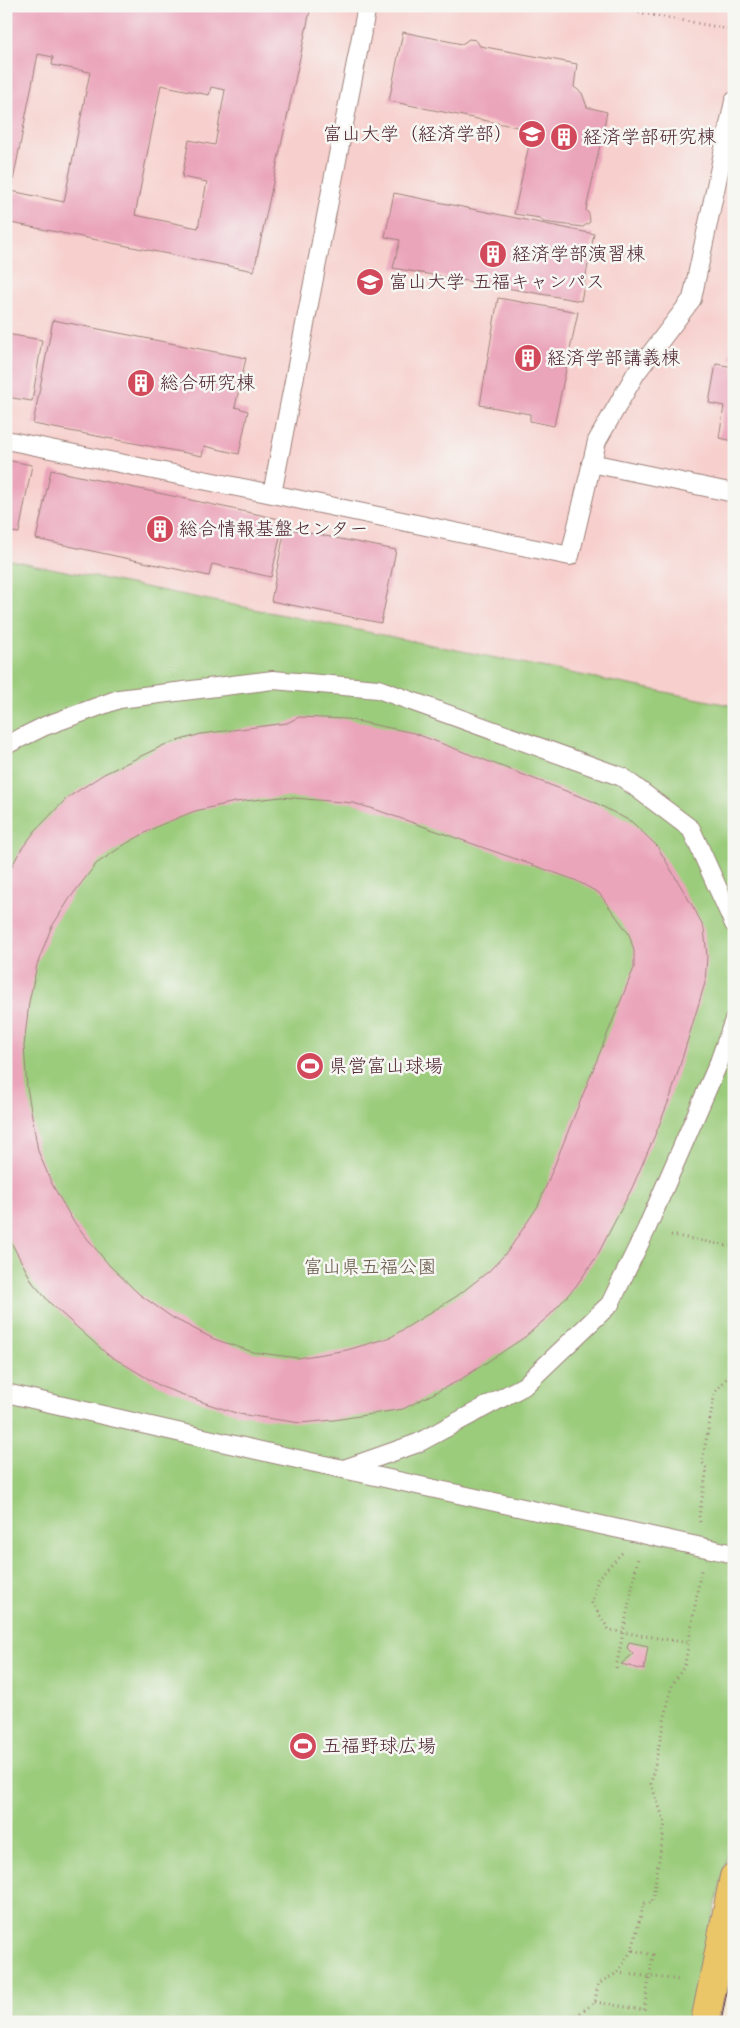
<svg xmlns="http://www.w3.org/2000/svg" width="740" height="2028" font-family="'Architects Daughter','Klee One',sans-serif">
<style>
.built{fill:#f7d0cd}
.green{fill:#9bcc7b;stroke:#727653}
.building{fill:#eba5bb;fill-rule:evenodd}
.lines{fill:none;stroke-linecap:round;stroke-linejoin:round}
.service-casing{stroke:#9d817a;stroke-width:20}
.primary-casing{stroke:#9d817a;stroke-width:30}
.path{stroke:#9d817a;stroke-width:3;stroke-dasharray:1 4;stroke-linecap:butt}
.service{stroke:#fff;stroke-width:18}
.primary{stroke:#eac669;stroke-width:28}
.tram{stroke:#4a1f2b;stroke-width:1}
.labels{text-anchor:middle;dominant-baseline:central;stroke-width:5;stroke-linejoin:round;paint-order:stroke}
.poi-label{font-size:19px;fill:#4a1f2b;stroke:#f6f6f2;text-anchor:start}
.park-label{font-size:19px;fill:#625343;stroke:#f6f6f2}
</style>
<rect width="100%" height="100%" fill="#f6f6f2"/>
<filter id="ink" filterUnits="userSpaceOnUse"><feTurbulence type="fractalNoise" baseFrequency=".02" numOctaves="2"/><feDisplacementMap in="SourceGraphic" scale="10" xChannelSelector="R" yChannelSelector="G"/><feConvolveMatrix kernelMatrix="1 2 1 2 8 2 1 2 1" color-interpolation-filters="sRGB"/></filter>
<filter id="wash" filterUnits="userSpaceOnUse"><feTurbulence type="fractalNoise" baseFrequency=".0096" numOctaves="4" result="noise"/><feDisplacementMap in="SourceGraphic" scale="20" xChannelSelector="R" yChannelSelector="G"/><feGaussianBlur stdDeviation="1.12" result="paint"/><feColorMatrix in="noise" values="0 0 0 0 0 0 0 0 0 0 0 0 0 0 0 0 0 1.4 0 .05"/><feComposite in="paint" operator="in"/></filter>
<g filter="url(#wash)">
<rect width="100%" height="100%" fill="#f0e3c8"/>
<path class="built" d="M6 6H734V707L6 559Z"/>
<path class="green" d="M6 559 734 706V1828L688 2022H6Z"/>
<g id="blocks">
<path class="building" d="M6 6H284L310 11 254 271 6 222ZM38 54 53 57 52 65 90 72 64 202 11 191ZM161 85 209 95 211 87 225 90 215 145 189 140 182 177 207 182 198 228 135 215Z
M403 32 462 44 469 39 476 40 480 46 577 64 574 87 582 93 587 107 607 112 586 210 589 214 590 222 583 227 543 222 540 218 514 214 529 145H524L527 129 389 101Z
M394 193 594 234 581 301 393 268 400 240 385 237Z
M498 298 578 312 554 426 530 421V414L480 405Z
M53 320 246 358 235 407 248 411 239 454 204 446 202 456 33 424Z
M6 334 42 340 32 401 6 397Z
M733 338H734V359L729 358Z
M716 364 734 367V441L719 438 724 406 709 403Z
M6 460 32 465 19 533 6 531Z
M51 470 284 520 271 577 212 564 209 576 36 539Z
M285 528 396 550 381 623 271 601Z
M299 717 347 719 414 733 592 801 632 822 657 846 696 912 704 929 707 956 705 983 671 1095 658 1128 632 1188 597 1256 576 1286 551 1314 525 1337 460 1380 403 1409 334 1420 300 1423 239 1414 208 1404 162 1387 107 1354 51 1304 33 1283 6 1233V877L20 851 35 831 67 798 104 774 164 745 201 734 287 723ZM282 797 353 803 374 809 575 880 599 893 629 934 634 951V968L538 1206 508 1251 489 1271 457 1296 391 1337 347 1350 298 1358 253 1352 214 1339 173 1318 139 1294 109 1265 73 1221 52 1184 38 1151 27 1087 24 1046 29 1002 37 965 51 928 70 898 96 864 127 843 158 826 195 811 235 802Z
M629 1642 648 1646 644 1670 621 1664 633 1654 627 1648Z"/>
</g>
</g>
<g filter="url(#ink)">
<use href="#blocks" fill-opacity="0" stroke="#9d817a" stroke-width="1"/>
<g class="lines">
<g class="service-casing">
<path id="service" d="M6 440 272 494 367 6
M591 463 734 493
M272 494 570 556 597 441 636 373 692 299 734 101
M6 745 45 726 119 699 273 680 378 689 622 777 691 829 734 924
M6 1393 274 1454 734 1554
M344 1469 418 1443 524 1386 610 1304 646 1230 719 1062 734 1020"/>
</g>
<g class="primary-casing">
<path id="primary" d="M705 2022 734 1877"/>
</g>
<path class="path" d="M604 6 734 30
M671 1235 734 1247
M700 1522 699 1516 707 1469 702 1462 715 1392 734 1370
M622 1553 598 1578 592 1603 609 1630 689 1643
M616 1668 638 1558
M617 1973 681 1980
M595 2002 644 2010 653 1955 632 1950
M568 2022 595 2002 598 1984 617 1973 632 1950 644 1903H652L665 1823 651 1784 671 1688 685 1664 701 1570"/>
<use href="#service" class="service"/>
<use href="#primary" class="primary"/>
<path class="tram" d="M721 2022 734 1956"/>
</g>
</g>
<defs>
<g id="university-disc" transform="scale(1.4375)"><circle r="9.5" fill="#d1495b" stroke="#f6f6f2"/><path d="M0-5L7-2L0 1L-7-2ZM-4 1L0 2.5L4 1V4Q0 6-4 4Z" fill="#fff"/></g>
<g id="building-disc" transform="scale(1.4375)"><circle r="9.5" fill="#d1495b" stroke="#f6f6f2"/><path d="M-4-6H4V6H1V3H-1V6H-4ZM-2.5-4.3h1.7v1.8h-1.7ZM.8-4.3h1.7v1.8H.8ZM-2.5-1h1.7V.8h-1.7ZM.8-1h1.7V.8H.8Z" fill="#fff"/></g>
<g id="stadium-disc" transform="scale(1.4375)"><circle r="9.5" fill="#d1495b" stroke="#f6f6f2"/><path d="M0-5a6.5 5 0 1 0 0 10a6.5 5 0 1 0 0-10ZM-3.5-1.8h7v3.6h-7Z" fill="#fff"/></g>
</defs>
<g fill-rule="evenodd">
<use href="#university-disc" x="532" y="134"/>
<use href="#building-disc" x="564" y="137"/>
<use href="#building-disc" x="493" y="254"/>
<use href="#university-disc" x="370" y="282"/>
<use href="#building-disc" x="528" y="358"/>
<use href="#building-disc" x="141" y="383"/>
<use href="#building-disc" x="160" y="529"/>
<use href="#stadium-disc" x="310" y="1066"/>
<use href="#stadium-disc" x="303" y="1746"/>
</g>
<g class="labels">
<g class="poi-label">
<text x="513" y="134" text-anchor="end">富山大学（経済学部）</text>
<text x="583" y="137">経済学部研究棟</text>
<text x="512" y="254">経済学部演習棟</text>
<text x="389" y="282">富山大学 五福キャンパス</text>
<text x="547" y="358">経済学部講義棟</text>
<text x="160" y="383">総合研究棟</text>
<text x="179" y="529">総合情報基盤センター</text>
<text x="329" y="1066">県営富山球場</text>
<text x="322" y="1746">五福野球広場</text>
</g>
<g class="park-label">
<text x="370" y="1267">富山県五福公園</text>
</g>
</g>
<rect width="740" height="2028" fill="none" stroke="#f6f6f2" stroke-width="25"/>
</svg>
